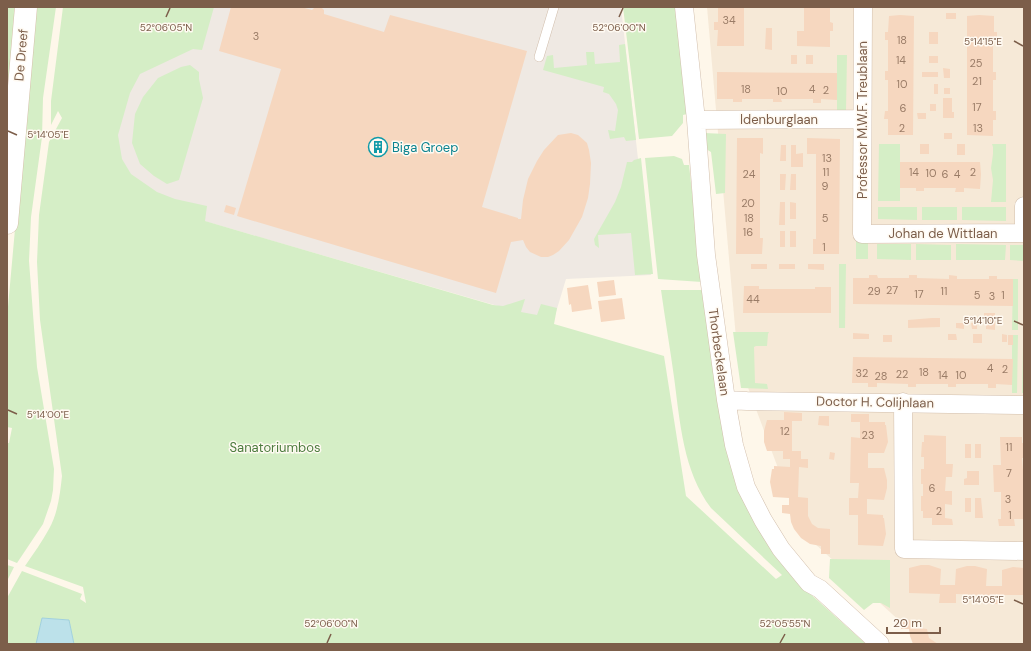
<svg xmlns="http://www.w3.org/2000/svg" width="1031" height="651" font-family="'DM Sans',sans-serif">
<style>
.residential{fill:#f6e9d7}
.industrial{fill:#efe9e3}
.green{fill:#d5eec6}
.water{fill:#bce1ea;stroke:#a1d1dd}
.building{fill:#f6d7bf}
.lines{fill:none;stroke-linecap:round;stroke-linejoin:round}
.service-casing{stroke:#d2bfad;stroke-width:10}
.minor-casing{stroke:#d2bfad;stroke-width:19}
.secondary-casing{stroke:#d6c0ab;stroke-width:23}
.service{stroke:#fff;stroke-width:9}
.minor{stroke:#fff;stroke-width:18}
.secondary{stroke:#fff;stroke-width:22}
.ticks{fill:none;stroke:#7c5e4a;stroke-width:1.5}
.labels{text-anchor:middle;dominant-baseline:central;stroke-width:3;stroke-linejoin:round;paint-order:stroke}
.number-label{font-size:11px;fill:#9a7c67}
.street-label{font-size:13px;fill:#7c5e4a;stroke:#fffaf2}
.culture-label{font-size:13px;fill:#0d838f;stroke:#fffaf2;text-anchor:start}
.park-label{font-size:13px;fill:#4d7c3e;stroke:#fffaf2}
.ticks-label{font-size:10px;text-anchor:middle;fill:#7c5e4a;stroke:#fffaf2;stroke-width:3;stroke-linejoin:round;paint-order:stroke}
</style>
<rect width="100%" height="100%" fill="#fef7ea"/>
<path class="residential" d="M707 7H1024V644H925L802 532 738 361Z"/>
<path class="industrial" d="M125 7H621L651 275 566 279 553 322 104 192Z"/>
<path class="green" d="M7 7H16L7 105Z
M35 7H56L43 98 42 137 31 217 29 261 37 367 54 469 53 490 51 501 43 524 17 563 7 559V443H9L12 428 7 427V318Z
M63 7H214L202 50 193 49 140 74 130 93 118 135 122 159 131 174 157 192 175 199 207 206 205 221 493 305 503 306 525 299 521 312 537 315 541 304 557 308 554 324 664 356 686 496 776 579 782 575 711 508C683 471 680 422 674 377 670 348 665 319 661 290H702L725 443 733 474 748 511 796 581 866 644H74L69 620 42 618 36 644H7V598L22 571 82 594 80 599 86 603 83 587 25 566C33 554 42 542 49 529 58 513 60 494 62 476L40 320 37 262 39 215 49 142 62 118 58 111 51 125V101Z
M623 7H676L687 114 683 115V123L672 136 639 139Z
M625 44 636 140 626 141 624 137 610 139 608 130 615 131 618 110 616 104 609 94 603 92 604 87 543 70 547 56 553 55 554 68 587 65 586 52H594L595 64 620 62 619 45Z
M837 55H847L846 110H837Z
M190 65 199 72V79L203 98 179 180 167 184 154 176 140 164 132 143 135 114 143 97 158 78 181 67Z
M704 133 726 134 725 193 716 194 711 152 706 149Z
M879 144H900V201H878Z
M992 144H1006V202H991L993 180 991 168 993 154V147Z
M674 156 682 159 684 165H689L702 282 658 279 645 158Z
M641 158 653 274 635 275 631 233 598 235 599 248 595 245 594 239 615 202 621 187 627 162H632L634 160Z
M878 207H917V220L878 219Z
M922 207H957V220H922Z
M962 207H1006V221L962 220Z
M856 239H868V259H856Z
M877 244H911V260L877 259Z
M916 244 951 245V260H916Z
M956 244 1006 245 1005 260H956Z
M1010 245H1024V261L1010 260Z
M839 264H846L845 328H839Z
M1023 266H1024V329H1023Z
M1013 279H1018V330H1012Z
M733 332H769L768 334 767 346H756L754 347 755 383 767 384 768 389 741 388Z
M1012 335H1018L1017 393H1012Z
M1023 345H1024V393H1022Z
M830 559 890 560V608L881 603H873L864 610 829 578Z
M7 565 14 567 7 581Z"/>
<path class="water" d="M42 618 69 620 74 644H36Z"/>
<path class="building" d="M231 7H301L312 10 315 7H321L324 10V14L384 32 390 15 527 51 482 207 518 218V219H521L523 200 528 179 537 161 544 150 558 135 571 133 578 135 587 143 589 150 591 163 590 184 588 198 582 217 569 240 559 251 553 255 548 257H541L530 252 526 247 523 240 511 242 496 293 237 216 281 69 219 51Z
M718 7H744V46H717L718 30H714V22H718Z
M804 7H830V22L833 23V31H830V47L797 46V31H804Z
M946 13H956V19H946Z
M900 15 914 16 913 135H888V119H884L885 111H888V80H885V71H888V40H885V32H888L889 16Z
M979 15 994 16V32H997V40H993V72H996V80H993V111H996V120H993V136L967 135V16Z
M766 28H772V50L765 49Z
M929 32H938V44H929Z
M791 55H797V64H791Z
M806 55H813V64H806Z
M929 56H938V63H929Z
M943 68 950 69V78H944Z
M717 72 837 73V100L821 99V103H813V99H781L782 102H773V99H742V102H733V99H717Z
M922 72H938V77H922Z
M934 84H938V94H934Z
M944 88H950V94H944Z
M943 98H952V112H954V118H943Z
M930 104H936V111H930Z
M917 113H926V119H918Z
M944 133H952V139H944Z
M737 138H763V154L760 153V238H763L762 254H736Z
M807 138 840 139 839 254H813V239H816V154H807Z
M920 144H929V154H920Z
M957 144H965V155H957Z
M781 145H786V161H780Z
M791 145H796V154L803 153V167H791Z
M900 162H980L981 174 980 189 964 188V192H955L956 188H924V191H916V188H900Z
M780 174H786L785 190H780Z
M791 174H796V190H790Z
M780 202H785V225H779Z
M790 202 796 203V219H790Z
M226 205 236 208 234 215 224 212Z
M780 231H785V247H780Z
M790 231H796V247H790Z
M751 264H767V269H751Z
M779 264H795V269H779Z
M808 264H824V270L808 269Z
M869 275H877L878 278H909V275H917V278L949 279V275L957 276V279H989V276H997V279H1013V306L853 304V278H869Z
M614 280 616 295 599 297 597 282Z
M588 285 592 309 572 312 571 304 569 305 567 288Z
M744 286H759V289H815V287H831V313H743Z
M622 298 625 319 601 322 598 301Z
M984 313H995V330L986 329V324H984Z
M932 318H940V327L908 328V320Z
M956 323H964V329L956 328Z
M971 323H977V329H972Z
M853 333 869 334V339H853Z
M948 334H956L957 340H948Z
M973 334H982V343H973Z
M1002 334 1007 335V342H1002Z
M883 335H892V342H883Z
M1008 335H1013V345H1008Z
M853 357 1013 359 1012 385 996 384V388H988V384H956V387H948V384H916V387H908V384L877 383V387H868V383H852Z
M784 412 802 413V421H792V451H801V459H808V468L799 467 798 497 808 498V516L812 524 818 528 830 529V554H821V546L810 544 801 538 794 529 791 522 790 514 782 513V505H789V498L773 497 770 482 772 469H774V466L790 467V459H783V451H767L764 442V431L767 420H784Z
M851 414H869V422H885V425H886L888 442 884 453H868V468H884L887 480V488L884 500 867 499V514L883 515V518H884L886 534 883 546 858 545V515H849V498H858L859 483H850L851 437 860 438V422H851Z
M819 416H829V426L818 425Z
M924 435 946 436V464H953L952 477H946L945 491H952V505L945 504V518L952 519 953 525H932V518H923V511H921V496H923V484H921V469H924V457H921L922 442H924Z
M1000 437H1022V443H1024V458H1022L1023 470H1024V485H1023V497H1024L1023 519H1014L1015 526H999L998 519H1001V492H994L993 465H1001Z
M965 444H971V458H965Z
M975 444H981V458H975Z
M830 452 835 453 834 460 829 459Z
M967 471H979V485H964V479L967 478Z
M965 498H971V512H965Z
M975 498H981L983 518H975Z
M921 565H929L941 569 940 585H955L956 569 967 566H975L987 569 986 586H1002V570L1013 567 1024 568V595H1002V604H985L986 595 956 594V603H939L940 594 909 593V568Z
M902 620 920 621V628L927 629 929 638 938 644H913L910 636 909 629H901Z"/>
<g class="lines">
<g class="service-casing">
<path id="service" d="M539 57 554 7"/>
</g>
<g class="minor-casing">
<path id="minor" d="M684 7 696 120 706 255 726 400 734 445 746 487 763 520 781 549 809 583 820 589 880 644
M863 7 862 234 1024 233
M696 120 862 119
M1024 206V233
M726 400 747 401 1024 405
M903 402 904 549 1024 551"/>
</g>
<g class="secondary-casing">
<path id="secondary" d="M7 223 26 7"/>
</g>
<use href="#service" class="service"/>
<use href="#minor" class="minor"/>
<use href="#secondary" class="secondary"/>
</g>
<path class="ticks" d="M166 17 170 8M619 17 623 8M1014 41 1023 46M8 131 17 135M1014 321 1023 325M8 410 17 414M1014 600 1023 604M327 643 331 634M780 643 785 634"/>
<defs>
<g id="building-ring" transform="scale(1)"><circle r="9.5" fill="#fffaf2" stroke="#0f9aa8" stroke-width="1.5"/><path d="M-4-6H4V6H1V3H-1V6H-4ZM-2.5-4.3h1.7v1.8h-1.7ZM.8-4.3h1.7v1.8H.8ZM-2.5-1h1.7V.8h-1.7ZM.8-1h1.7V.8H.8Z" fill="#0f9aa8"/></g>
</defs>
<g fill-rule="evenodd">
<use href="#building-ring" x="378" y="147"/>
</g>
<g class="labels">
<g class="number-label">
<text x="729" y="20">34</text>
<text x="256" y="36">3</text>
<text x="902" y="40">18</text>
<text x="901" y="60">14</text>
<text x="976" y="63">25</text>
<text x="977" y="81">21</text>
<text x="902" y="84">10</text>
<text x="746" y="89">18</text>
<text x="812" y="89">4</text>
<text x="826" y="90">2</text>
<text x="782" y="91">10</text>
<text x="977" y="107">17</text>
<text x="903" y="108">6</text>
<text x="902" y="128">2</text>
<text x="978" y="128">13</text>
<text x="827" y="158">13</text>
<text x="826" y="172">11</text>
<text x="914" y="172">14</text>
<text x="973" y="172">2</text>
<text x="931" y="173">10</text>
<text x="749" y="174">24</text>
<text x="945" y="174">6</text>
<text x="957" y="174">4</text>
<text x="825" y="186">9</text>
<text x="748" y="203">20</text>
<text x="749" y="218">18</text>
<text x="825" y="218">5</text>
<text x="748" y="232">16</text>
<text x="824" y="247">1</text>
<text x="892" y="290">27</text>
<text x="874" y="291">29</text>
<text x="944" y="291">11</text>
<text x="919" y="294">17</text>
<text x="977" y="295">5</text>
<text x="1003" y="295">1</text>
<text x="992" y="296">3</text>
<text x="753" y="299">44</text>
<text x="990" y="368">4</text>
<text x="1005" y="369">2</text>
<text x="924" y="372">18</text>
<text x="862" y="373">32</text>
<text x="902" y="374">22</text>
<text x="943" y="375">14</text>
<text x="961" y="375">10</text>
<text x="881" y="376">28</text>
<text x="785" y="431">12</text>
<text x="868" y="435">23</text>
<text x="1009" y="447">11</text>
<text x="1009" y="473">7</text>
<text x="932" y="488">6</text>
<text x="1008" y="499">3</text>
<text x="939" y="511">2</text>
<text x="1010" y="515">1</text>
</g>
<g class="street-label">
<text transform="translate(21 55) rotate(-85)">De Dreef</text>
<text x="779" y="119">Idenburglaan</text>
<text transform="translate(862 120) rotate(-90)">Professor M.W.F. Treublaan</text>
<text x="943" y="233">Johan de Wittlaan</text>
<text transform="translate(719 352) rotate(82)">Thorbeckelaan</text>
<text transform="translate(875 402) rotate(1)">Doctor H. Colijnlaan</text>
</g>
<g class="culture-label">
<text x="392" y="147">Biga Groep</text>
</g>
<g class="park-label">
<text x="275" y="447">Sanatoriumbos</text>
</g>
</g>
<g class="ticks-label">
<text x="166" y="31">52°06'05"N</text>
<text x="619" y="31">52°06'00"N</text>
<text x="983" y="45">5°14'15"E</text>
<text x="48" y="138">5°14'05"E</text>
<text x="983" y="324">5°14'10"E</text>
<text x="48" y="418">5°14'00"E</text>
<text x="983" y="603">5°14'05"E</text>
<text x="331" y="627">52°06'00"N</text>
<text x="785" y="627">52°05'55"N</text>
</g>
<rect width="1031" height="651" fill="none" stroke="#7c5e4a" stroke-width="16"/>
<path d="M887 627v6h53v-6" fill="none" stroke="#7c5e4a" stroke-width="2"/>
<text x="893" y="627" font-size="12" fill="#7c5e4a" stroke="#fffaf2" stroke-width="3" paint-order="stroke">20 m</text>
</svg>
